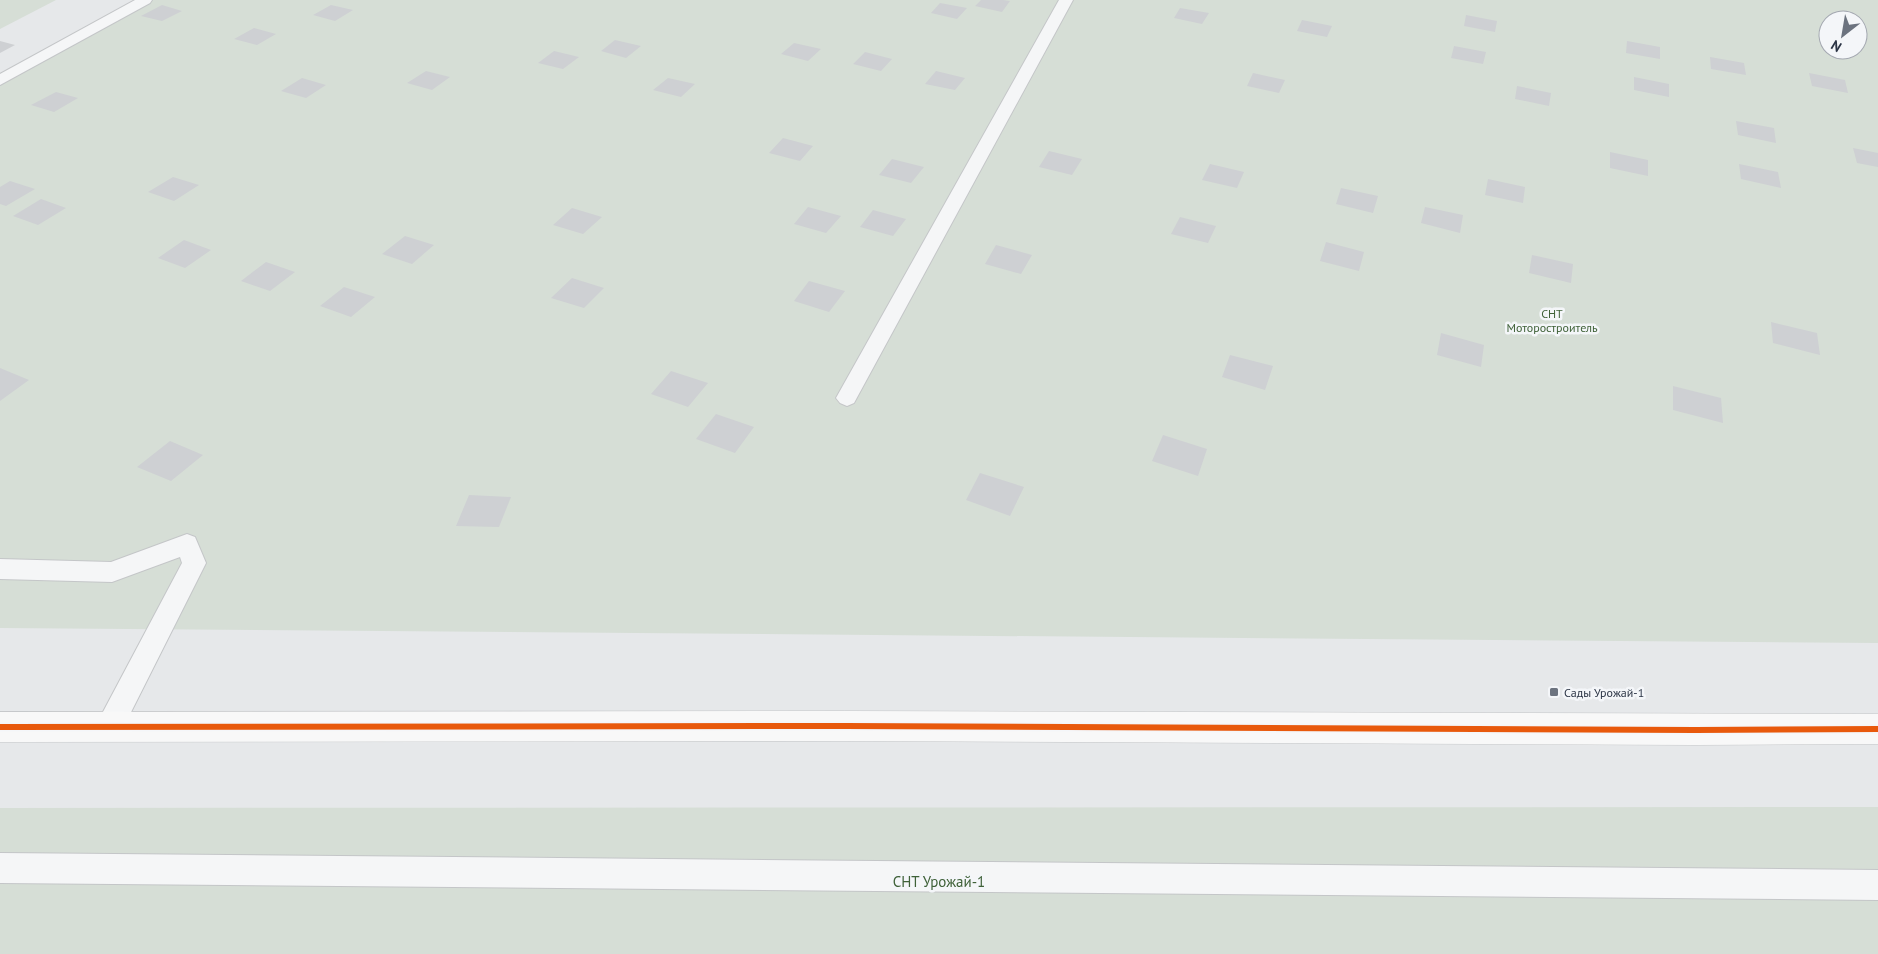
<svg xmlns="http://www.w3.org/2000/svg" width="1878" height="954" font-family="'PT Sans',sans-serif">
<style>
.green{fill:#d6ded6;fill-rule:evenodd}
.building{fill:#ced0d3}
.lines{fill:none;stroke-linecap:round;stroke-linejoin:round}
.lane-casing{stroke:#c4c6c8;stroke-width:2}
.secondary-casing{stroke:#c4c6c8;stroke-width:1}
.lane{fill:#f5f6f7;fill-rule:evenodd}
.secondary{fill:#f8f8f8;fill-rule:evenodd}
.cycleway-casing{stroke:#f4f6f9;stroke-width:9}
.cycleway{stroke:#e8590c;stroke-width:6}
.poi-dot{fill:#6c737f;stroke:#f4f6f9;stroke-width:2}
.labels{text-anchor:middle;dominant-baseline:central;stroke-width:5;stroke-linejoin:round;paint-order:stroke}
.park-label{font-size:12px;fill:#3f6138;stroke:#f4f6f9}
.poi-label{font-size:12px;fill:#2b3445;stroke:#f4f6f9;text-anchor:start}
.near-park-label{font-size:15px;fill:#3f6138;stroke:#f4f6f9}
</style>
<rect width="100%" height="100%" fill="#e6e8ea"/>
<path class="green" d="M0 0H56L0 29Z
M135 0H1878V643L0 628V74ZM1828 20H1858V50H1828Z
M1878 807V954H0V808Z"/>
<path class="building" d="M981 0H1003L1010 1 1002 12 975 6Z
M940 3 967 8 957 19 931 13Z
M162 5 182 11 162 21 141 16Z
M331 5 353 10 335 21 313 15Z
M1180 8 1209 13 1202 24 1174 18Z
M1466 15 1497 21 1495 32 1464 26Z
M1302 20 1332 26 1327 37 1297 31Z
M254 28 276 34 257 45 234 39Z
M615 40 641 46 626 58 601 51Z
M0 41 15 45 0 53Z
M1627 41 1660 47V59L1626 53Z
M794 43 821 49 808 61 781 54Z
M1454 46 1486 52 1483 64 1451 58Z
M554 51 579 57 563 69 538 63Z
M865 52 892 59 881 71 853 64Z
M1710 57 1744 63 1746 75 1711 69Z
M426 71 450 77 432 90 407 83Z
M936 71 965 78 955 90 925 84Z
M1253 73 1285 80 1279 93 1247 86Z
M1809 73 1845 80 1848 93 1812 86Z
M1634 77 1669 84V97L1634 90Z
M302 78 326 85 306 98 281 91Z
M668 78 695 84 681 97 653 90Z
M1517 86 1551 93 1549 106 1515 99Z
M56 92 78 98 54 112 31 105Z
M1736 121 1774 128 1776 143 1738 135Z
M783 138 813 146 800 161 769 153Z
M1853 148 1878 153V167L1857 163Z
M1049 151 1082 159 1072 175 1039 167Z
M1610 152 1648 160V176L1610 168Z
M892 159 924 167 911 183 879 175Z
M1210 164 1244 172 1237 188 1202 180Z
M1739 164 1778 172 1781 188 1741 179Z
M173 177 199 185 174 201 148 192Z
M1488 179 1525 187 1523 203 1485 195Z
M10 181 35 189 6 206 0 204V187Z
M1341 188 1378 196 1373 213 1336 204Z
M41 199 66 208 38 225 13 216Z
M808 207 841 216 826 233 794 224Z
M1425 207 1463 215 1460 233 1421 223Z
M572 208 602 217 583 234 553 225Z
M873 210 906 219 893 236 860 227Z
M1180 217 1216 226 1208 243 1171 234Z
M405 236 434 245 412 264 382 254Z
M184 240 211 250 185 268 158 258Z
M1326 242 1364 252 1359 271 1320 261Z
M996 245 1032 255 1021 274 985 264Z
M1532 255 1573 264 1571 283 1529 273Z
M266 262 295 272 270 291 241 281Z
M572 278 604 288 584 308 551 298Z
M809 281 845 291 829 312 794 301Z
M344 287 375 297 351 317 320 306Z
M1771 322 1817 333 1820 355 1773 343Z
M1441 333 1484 345 1481 367 1437 355Z
M1230 355 1273 366 1265 390 1222 377Z
M0 368 29 380 0 401Z
M671 371 708 383 688 407 651 394Z
M1673 386 1721 398 1723 423 1673 410Z
M716 414 754 427 735 453 696 439Z
M1163 435 1207 449 1198 476 1152 461Z
M170 441 203 455 171 481 137 467Z
M980 473 1024 487 1010 516 966 500Z
M469 495 511 497 499 527 456 526Z"/>
<g class="lines">
<g class="lane-casing">
<path id="lane" d="M135 0H152L150 3 0 85V74Z
M1059 0H1073L854 403 847 406 840 403 836 398Z
M187 534 195 537 206 563 119 736 109 739 99 736 95 727 182 563 180 557 112 582 0 579V559L111 562Z
M0 853 1878 870V900L0 883Z"/>
</g>
<g class="secondary-casing">
<path id="secondary" d="M845 711 1878 714V744L1695 745 845 741 0 742V712Z"/>
</g>
<use href="#lane" class="lane"/>
<use href="#secondary" class="secondary"/>
<g class="cycleway-casing">
<path id="cycleway" d="M0 727 845 726 1695 730 1878 729"/>
</g>
<use href="#cycleway" class="cycleway"/>
</g>
<rect class="poi-dot" x="1549" y="687" width="10" height="10" rx="2.5"/>
<g class="labels">
<g class="park-label">
<text x="1552" y="313">СНТ<tspan x="1552" dy="14">Моторостроитель</tspan></text>
</g>
<g class="poi-label">
<text x="1564" y="692">Сады Урожай-1</text>
</g>
<g class="near-park-label">
<text x="939" y="881">СНТ Урожай-1</text>
</g>
</g>
<g transform="translate(1843 35) rotate(211)"><circle r="24" fill="#f4f6f9" stroke="#a4a8b1"/>
<path d="M0-4L9 19L0 12L-9 19Z" fill="#6c737f"/>
<text y="-8" font-size="14" font-weight="bold" text-anchor="middle" fill="#2b3445">N</text>
</g>
</svg>
